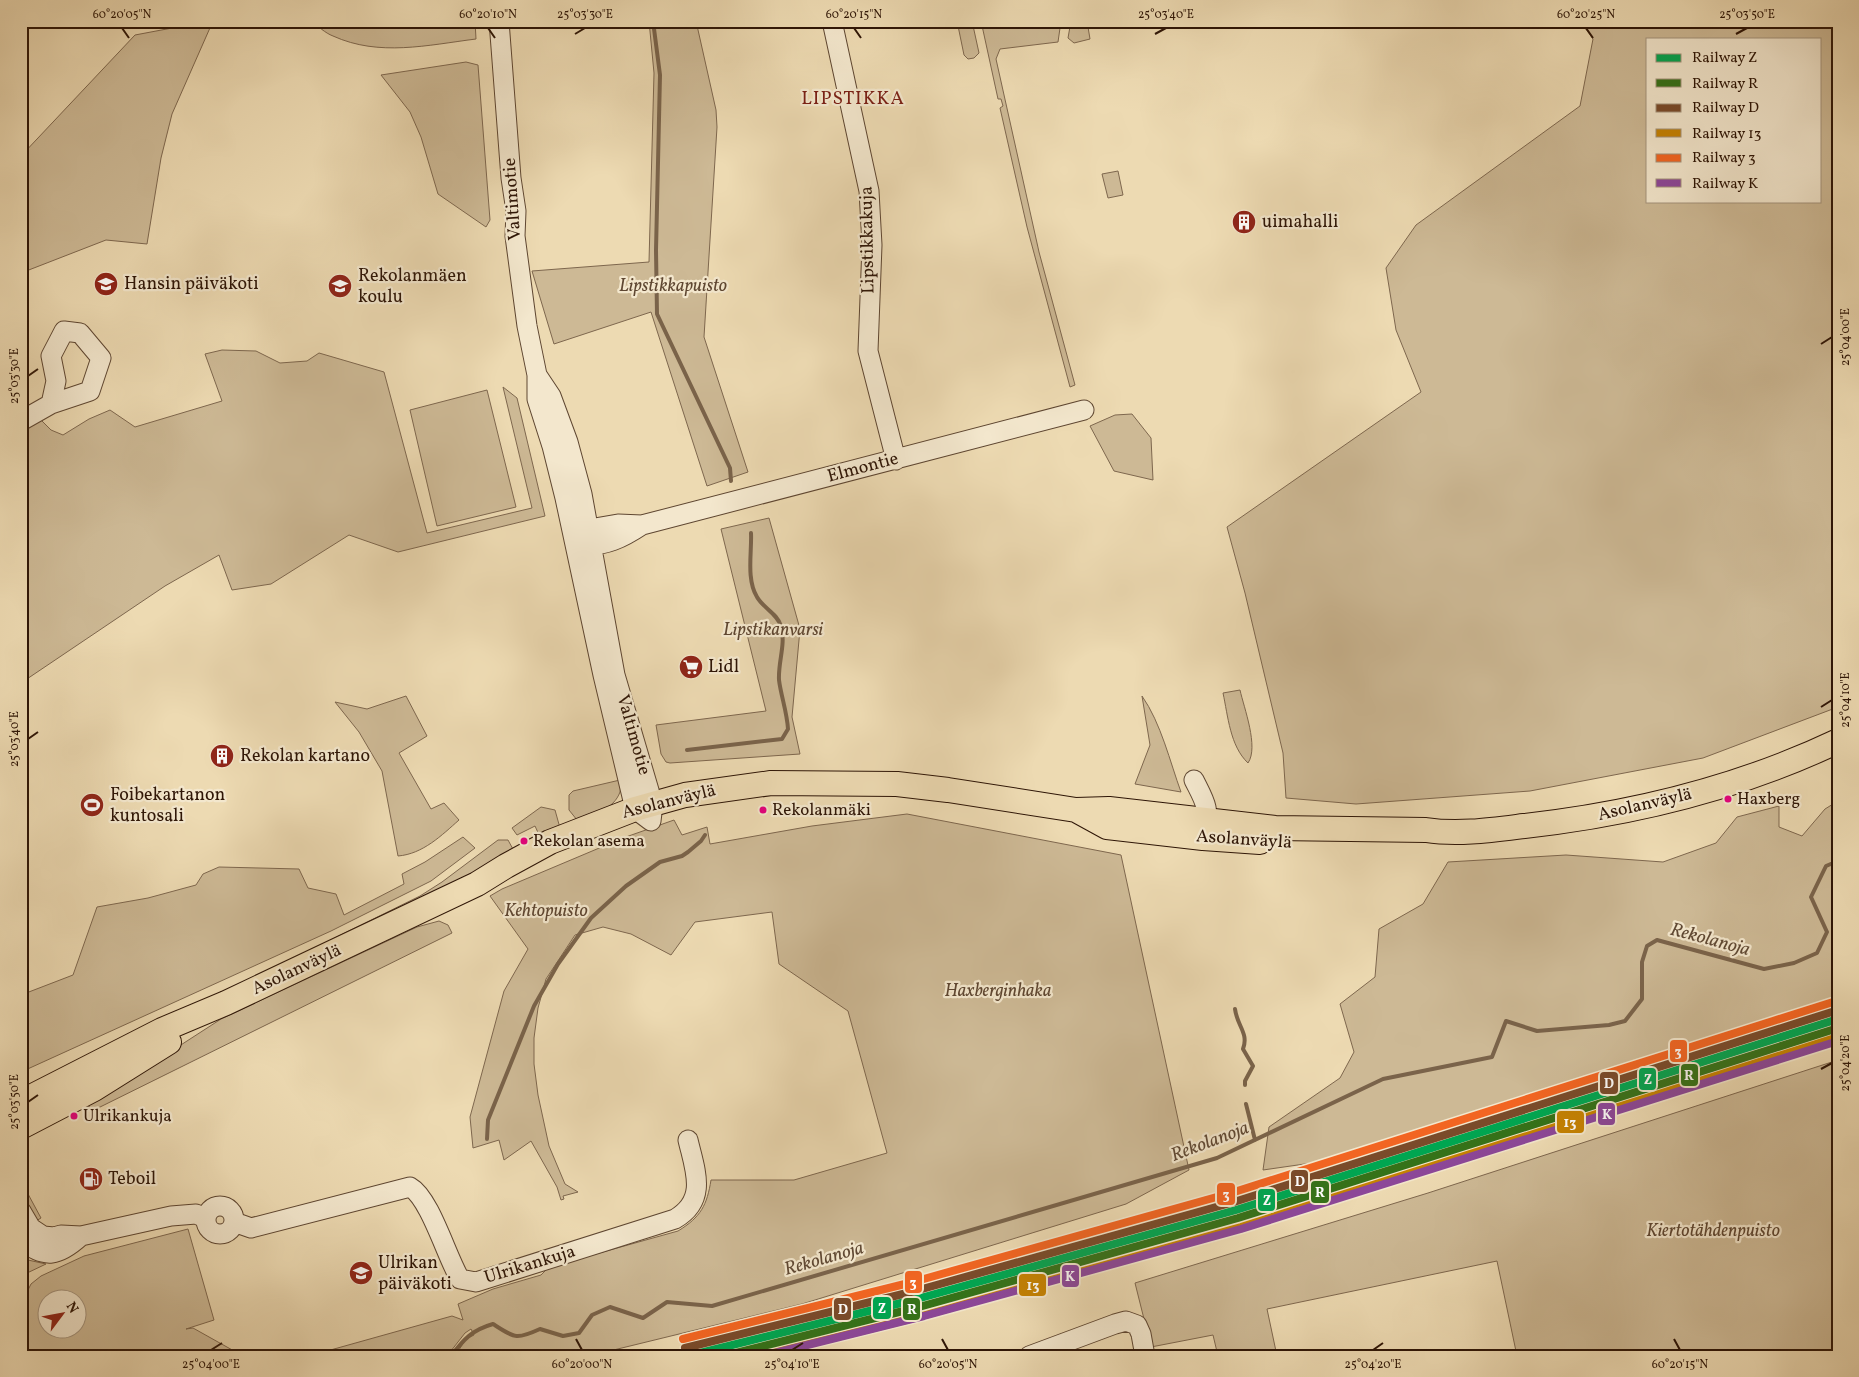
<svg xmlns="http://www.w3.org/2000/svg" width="1859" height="1377" font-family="Vollkorn,serif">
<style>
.green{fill:#cdb995;stroke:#7e674e;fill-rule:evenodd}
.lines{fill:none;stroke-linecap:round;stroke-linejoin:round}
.stream{stroke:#7a634a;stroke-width:4}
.minor-casing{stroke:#5e4631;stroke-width:21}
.major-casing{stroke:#2e1506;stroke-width:26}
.minor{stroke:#f3e7cd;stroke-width:19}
.major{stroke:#eddab2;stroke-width:24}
.rail-1-casing{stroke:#f3e7cd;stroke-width:11}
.rail-2-casing{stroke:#f3e7cd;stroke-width:11}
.rail-3-casing{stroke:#f3e7cd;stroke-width:11}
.rail-4-casing{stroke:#f3e7cd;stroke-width:11}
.rail-5-casing{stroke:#f3e7cd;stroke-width:11}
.rail-6-casing{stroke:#f3e7cd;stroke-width:11}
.rail-1{stroke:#00a651;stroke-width:8}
.rail-2{stroke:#357219;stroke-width:8}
.rail-3{stroke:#7a4b2a;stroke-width:8}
.rail-4{stroke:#c58202;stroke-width:8}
.rail-5{stroke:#f26522;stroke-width:8}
.rail-6{stroke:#8c4799;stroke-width:8}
.ticks{fill:none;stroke:#2e1506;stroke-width:2}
.bus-dot{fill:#e5007d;stroke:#f3e7cd;stroke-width:2}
.labels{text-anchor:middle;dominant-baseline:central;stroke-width:4.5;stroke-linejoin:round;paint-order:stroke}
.bus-label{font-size:17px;fill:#2e1506;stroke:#f3e7cd;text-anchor:start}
.street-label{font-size:18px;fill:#2e1506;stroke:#f3e7cd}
.poi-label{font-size:18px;fill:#2e1506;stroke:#f3e7cd;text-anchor:start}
.park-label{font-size:18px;font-style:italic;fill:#5e4631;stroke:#f3e7cd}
.neighbourhood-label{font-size:19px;letter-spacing:1px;fill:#7a1f14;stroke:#f3e7cd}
.water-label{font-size:19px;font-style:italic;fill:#604934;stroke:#f3e7cd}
.line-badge{stroke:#f3e7cd;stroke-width:2}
.badge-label{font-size:14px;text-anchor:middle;font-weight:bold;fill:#fff}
.neatline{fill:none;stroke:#2e1506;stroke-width:2}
.ticks-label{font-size:12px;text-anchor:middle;fill:#2e1506}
</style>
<rect width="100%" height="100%" fill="#eddab2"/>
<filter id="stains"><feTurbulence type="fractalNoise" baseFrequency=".004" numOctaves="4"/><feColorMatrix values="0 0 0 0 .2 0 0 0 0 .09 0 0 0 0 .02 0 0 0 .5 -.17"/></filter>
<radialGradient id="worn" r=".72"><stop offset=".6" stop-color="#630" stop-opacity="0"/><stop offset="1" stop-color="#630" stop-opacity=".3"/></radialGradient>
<path class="green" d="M209 21H213L172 114 161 158 147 244 106 240 21 273V156L135 35Z
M311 21H475L476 39C428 45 379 57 333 36 325 33 318 26 311 21Z
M649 21H696L716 110 717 127 704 337 748 472 707 486 651 312 554 344 532 271 649 262 654 73Z
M957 21H972L979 53 974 58 968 59 964 55Z
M981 21H1061L1058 42 1000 49 996 59 1039 252 1075 385 1070 387 1027 227 1000 108 1003 106 1001 99H998Z
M1071 21H1087L1090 39 1074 43 1068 38Z
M1580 21H1838V707L1703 758 1530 791 1356 804 1286 798 1283 753 1245 593 1227 527 1421 392 1396 330 1386 268 1416 225 1580 106 1593 39ZM1648 39H1820V201H1648Z
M466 62 478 65 490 220 486 227 438 194 421 137 410 112 381 75Z
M1118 171 1123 195 1108 198 1102 174Z
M222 350 256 351 280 363 307 361 319 353 384 372 427 533 532 508 503 387 517 398 545 516 398 552 349 535 271 584 232 590 219 555 165 586 21 683V429L40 419 51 430 63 435 89 419 110 410 135 427 222 401 205 354Z
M487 390 516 507 437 526 410 410Z
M1132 414 1151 438 1153 480 1114 471 1090 426 1115 415Z
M769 518 800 629 792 717 800 754 670 763 666 762 661 754 656 725 766 711 721 529Z
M1240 690C1244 708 1259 747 1248 763 1230 746 1228 716 1223 693Z
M406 696 427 736 399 753 431 809 444 803 459 820C442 835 423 854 398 856L382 771 359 732 335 702 367 709Z
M1142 696C1161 723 1170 762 1181 792L1135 784 1150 745Z
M620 780C620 783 621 789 620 792 614 809 593 816 577 820L569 810V795L573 791Z
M1838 801V1013L1423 1147 1263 1170 1269 1127 1340 1078 1354 1052 1340 1004 1375 977 1379 929 1423 904 1448 862 1566 855 1663 862 1716 843 1737 817 1779 806V827L1802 836 1825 809Z
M541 807 555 810 560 828 540 837 535 826 517 835 512 828Z
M907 814 1121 855 1189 1170 1126 1204 802 1304 589 1356H455L466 1339 474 1335 471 1329 465 1333 447 1356H309L452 1316 463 1320 458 1304 493 1289 541 1275 549 1267 678 1231C701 1217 707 1205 711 1180H794L887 1153 848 1011 779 964 772 912 695 922 671 955 631 934 603 927 575 935 546 979 538 1008 534 1038V1064L538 1095 549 1146 565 1184 578 1192 563 1196 564 1199 561 1200 557 1187 531 1141 504 1160 499 1140 473 1148 470 1117 504 991 528 949 490 896 502 889 623 838 674 820 682 835 707 827 710 844 812 826Z
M463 837 475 848 431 881 331 931 21 1072V995L73 975 97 907 148 898 196 885 203 874 219 867 299 869 308 888 336 894 344 915 404 884 402 874 425 862Z
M498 840H508L514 851 499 861 299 960 300 955 420 896 442 882Z
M439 921 448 925 452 933 92 1111 88 1105 221 1019 417 927Z
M1838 1060V1356H1517L1497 1261 1267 1309 1277 1356H1218L1213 1335 1151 1347 1135 1283 1428 1193Z
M21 1181 41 1218 36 1221 21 1192Z
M188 1229 214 1320 186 1329 193 1328 243 1356H21V1312L26 1309 28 1290 31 1284 41 1276 84 1256ZM48 1300H78V1330H48Z
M21 1251 28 1260 46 1264 25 1274H21Z"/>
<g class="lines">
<path class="stream" d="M653 21 660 75 656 250 657 314 730 468 731 481
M687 750 782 739 788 729C787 712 781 696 779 680 778 661 786 645 781 626 777 613 763 608 757 597 746 579 752 552 751 533
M1235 1009C1237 1026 1249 1033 1243 1049L1253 1066 1245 1081V1085
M1246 1104 1255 1140
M487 1139 488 1120 534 1006 558 964 591 918 626 886 660 862 682 856 688 852 701 841 705 835
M154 1356H156
M451 1356C464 1339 472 1330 493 1324 515 1338 516 1340 540 1329L563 1336 579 1333 592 1315 610 1307 643 1318 667 1302 712 1306 1217 1158 1383 1079 1492 1057 1506 1021 1537 1031 1609 1025 1625 1021 1642 999V962L1647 946 1657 940 1764 969 1794 963 1817 953 1827 932 1811 897 1826 866 1838 861"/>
<g class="minor-casing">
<path id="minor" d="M499 21 511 178 516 211 515 236 527 326 537 375V399L552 446 565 498 603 675 635 809 651 821 653 804 615 675 582 494 568 442 551 396 537 375
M832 21 869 191 872 245 868 351 896 460
M21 421 51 404 90 391 101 358 80 333 64 331 51 356 56 381 51 404
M581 536 589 529 618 524 642 525 1084 410
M581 544C604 548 624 537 642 525
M1194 780C1204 800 1211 809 1204 832
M206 1220a14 14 0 1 1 28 0a14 14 0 1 1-28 0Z
M21 1211 31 1228 43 1236 54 1237 61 1235 81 1236 171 1216 196 1214 205 1218
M234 1222 251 1228 410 1187C430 1198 447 1258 460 1279L476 1282 675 1219C708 1200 695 1170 688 1140
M21 1240C45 1260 59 1256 81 1236
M1029 1356 1115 1324 1126 1321 1137 1325 1141 1334 1145 1356"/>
</g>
<g class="major-casing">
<path id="major" d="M1076 810 1107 827 1203 838 1260 842
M21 1102 162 1030 226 1003 477 884 506 866 550 842 635 809 685 795 771 783 897 784 948 790 1076 810 1109 809 1275 828 1426 830C1458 835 1492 830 1524 826 1633 814 1739 788 1838 741
M21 1127 94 1089 169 1042"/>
</g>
<use href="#minor" class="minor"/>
<use href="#major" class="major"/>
<g class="rail-1-casing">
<path id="rail-1" d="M688 1356 917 1299 1236 1210 1838 1019"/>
</g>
<g class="rail-2-casing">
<path id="rail-2" d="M724 1356 919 1307 1238 1218 1838 1028"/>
</g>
<g class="rail-3-casing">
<path id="rail-3" d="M685 1348 915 1291 1234 1202 1835 1011"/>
</g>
<g class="rail-4-casing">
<path id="rail-4" d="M761 1356 922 1316 1241 1227 1838 1037"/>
</g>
<g class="rail-5-casing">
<path id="rail-5" d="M683 1339 913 1282 1231 1193 1833 1002"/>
</g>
<g class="rail-6-casing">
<path id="rail-6" d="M763 1356 924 1316 1241 1229 1838 1041"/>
</g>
<use href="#rail-1" class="rail-1"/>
<use href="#rail-2" class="rail-2"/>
<use href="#rail-3" class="rail-3"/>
<use href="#rail-4" class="rail-4"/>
<use href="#rail-5" class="rail-5"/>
<use href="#rail-6" class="rail-6"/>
</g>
<path class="ticks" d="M122 28 129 38M488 28 495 38M854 28 861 38M1586 28 1593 38M575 34 585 28M1155 34 1166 28M1736 34 1747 28M1821 344 1832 337M28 376 38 369M1821 707 1832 700M28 739 38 732M1821 1069 1832 1063M28 1102 38 1095M576 1339 582 1350M942 1339 948 1350M1674 1339 1680 1350M211 1350 222 1343M792 1350 803 1343M1373 1350 1383 1343"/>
<defs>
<g id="building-disc" transform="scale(1.25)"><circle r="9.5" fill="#8f2418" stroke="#f3e7cd"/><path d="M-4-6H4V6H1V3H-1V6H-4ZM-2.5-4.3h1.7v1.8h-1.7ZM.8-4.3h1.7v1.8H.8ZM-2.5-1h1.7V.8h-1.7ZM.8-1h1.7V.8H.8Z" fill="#fff"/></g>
<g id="school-disc" transform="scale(1.25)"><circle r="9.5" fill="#8f2418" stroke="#f3e7cd"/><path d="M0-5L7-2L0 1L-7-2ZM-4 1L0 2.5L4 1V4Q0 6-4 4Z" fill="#fff"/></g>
<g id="supermarket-disc" transform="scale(1.25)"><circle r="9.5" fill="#8f2418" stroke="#f3e7cd"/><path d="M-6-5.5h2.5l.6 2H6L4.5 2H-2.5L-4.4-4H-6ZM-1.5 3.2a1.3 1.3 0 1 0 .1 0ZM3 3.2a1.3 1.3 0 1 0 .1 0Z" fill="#fff"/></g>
<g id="stadium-disc" transform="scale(1.25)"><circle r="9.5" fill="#8f2418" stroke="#f3e7cd"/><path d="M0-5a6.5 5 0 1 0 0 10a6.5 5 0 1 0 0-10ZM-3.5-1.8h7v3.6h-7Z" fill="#fff"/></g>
<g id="fuel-disc" transform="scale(1.25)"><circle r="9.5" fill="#8f2418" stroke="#f3e7cd"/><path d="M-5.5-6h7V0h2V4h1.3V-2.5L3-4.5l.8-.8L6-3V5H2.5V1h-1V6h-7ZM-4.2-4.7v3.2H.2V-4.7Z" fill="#fff"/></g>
</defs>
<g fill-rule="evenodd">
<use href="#building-disc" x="1244" y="222"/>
<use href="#school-disc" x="106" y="284"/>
<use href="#school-disc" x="340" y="286"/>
<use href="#supermarket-disc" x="691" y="667"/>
<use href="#building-disc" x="222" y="756"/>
<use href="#stadium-disc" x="92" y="805"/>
<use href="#fuel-disc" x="91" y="1179"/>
<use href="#school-disc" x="361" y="1273"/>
</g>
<g class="bus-dot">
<circle cx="1728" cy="799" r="4.5"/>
<circle cx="763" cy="810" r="4.5"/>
<circle cx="524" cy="841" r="4.5"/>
<circle cx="74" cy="1116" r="4.5"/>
</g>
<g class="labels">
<g class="bus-label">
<text x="1737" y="799">Haxberg</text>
<text x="772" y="810">Rekolanmäki</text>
<text x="533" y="841">Rekolan asema</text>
<text x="83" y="1116">Ulrikankuja</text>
</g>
<g class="street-label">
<text transform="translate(513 199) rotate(-94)">Valtimotie</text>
<text transform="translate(868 240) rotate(-91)">Lipstikkakuja</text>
<text transform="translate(863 468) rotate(-15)">Elmontie</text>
<text transform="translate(633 735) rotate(74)">Valtimotie</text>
<text transform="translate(669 802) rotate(-14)">Asolanväylä</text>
<text transform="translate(1645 805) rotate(-13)">Asolanväylä</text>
<text transform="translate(1244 840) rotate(4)">Asolanväylä</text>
<text transform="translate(297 970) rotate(-25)">Asolanväylä</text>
<text transform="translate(530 1265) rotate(-17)">Ulrikankuja</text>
</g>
<g class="poi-label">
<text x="1262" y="222">uimahalli</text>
<text x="358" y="276">Rekolanmäen<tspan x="358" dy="21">koulu</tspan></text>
<text x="124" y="284">Hansin päiväkoti</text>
<text x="708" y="667">Lidl</text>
<text x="240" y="756">Rekolan kartano</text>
<text x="110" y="795">Foibekartanon<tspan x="110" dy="21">kuntosali</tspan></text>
<text x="108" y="1179">Teboil</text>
<text x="378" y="1263">Ulrikan<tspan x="378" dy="21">päiväkoti</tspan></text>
</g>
<g class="park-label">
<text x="673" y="286">Lipstikkapuisto</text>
<text x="773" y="630">Lipstikanvarsi</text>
<text x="546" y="911">Kehtopuisto</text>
<text x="998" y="991">Haxberginhaka</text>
<text x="1713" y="1231">Kiertotähdenpuisto</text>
</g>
<g class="neighbourhood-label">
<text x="853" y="99">LIPSTIKKA</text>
</g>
<g class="water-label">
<text transform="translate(1710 940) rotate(15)">Rekolanoja</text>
<text transform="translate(1210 1142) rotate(-21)">Rekolanoja</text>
<text transform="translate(824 1259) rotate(-16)">Rekolanoja</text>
</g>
</g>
<g class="line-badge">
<rect x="1669" y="1039" width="19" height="24" rx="5" fill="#f26522"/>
<rect x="1680" y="1063" width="19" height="24" rx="5" fill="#357219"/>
<rect x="1638" y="1067" width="19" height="24" rx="5" fill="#00a651"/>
<rect x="1599" y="1071" width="20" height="24" rx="5" fill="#7a4b2a"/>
<rect x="1597" y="1102" width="19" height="24" rx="5" fill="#8c4799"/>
<rect x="1556" y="1110" width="29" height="24" rx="5" fill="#c58202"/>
<rect x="1290" y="1169" width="19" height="24" rx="5" fill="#7a4b2a"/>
<rect x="1310" y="1180" width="20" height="24" rx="5" fill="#357219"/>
<rect x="1216" y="1182" width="20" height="24" rx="5" fill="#f26522"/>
<rect x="1257" y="1188" width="19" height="24" rx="5" fill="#00a651"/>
<rect x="1061" y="1264" width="19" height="24" rx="5" fill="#8c4799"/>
<rect x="904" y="1270" width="19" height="24" rx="5" fill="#f26522"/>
<rect x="1018" y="1273" width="29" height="24" rx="5" fill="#c58202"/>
<rect x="872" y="1296" width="20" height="24" rx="5" fill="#00a651"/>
<rect x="902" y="1297" width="19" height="24" rx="5" fill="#357219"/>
<rect x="833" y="1297" width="19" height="24" rx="5" fill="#7a4b2a"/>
</g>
<g class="badge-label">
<text x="1678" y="1056">3</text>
<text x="1689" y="1080">R</text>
<text x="1648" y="1084">Z</text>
<text x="1609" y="1088">D</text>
<text x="1607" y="1119">K</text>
<text x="1570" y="1127">13</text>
<text x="1300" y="1186">D</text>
<text x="1320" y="1197">R</text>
<text x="1226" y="1199">3</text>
<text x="1267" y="1205">Z</text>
<text x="1070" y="1281">K</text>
<text x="913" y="1287">3</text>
<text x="1033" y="1290">13</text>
<text x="882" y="1313">Z</text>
<text x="912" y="1314">R</text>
<text x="843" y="1314">D</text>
</g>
<rect width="1859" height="1377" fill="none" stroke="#eddab2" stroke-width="55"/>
<rect x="1646" y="38" width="175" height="165" fill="#f3e7cd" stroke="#a4937d"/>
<rect x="1656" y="54" width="25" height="8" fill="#00a651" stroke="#a4937d"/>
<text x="1692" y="62" font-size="15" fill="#2e1506">Railway Z</text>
<rect x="1656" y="79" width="25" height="8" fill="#357219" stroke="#a4937d"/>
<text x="1692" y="88" font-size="15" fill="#2e1506">Railway R</text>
<rect x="1656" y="104" width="25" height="8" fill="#7a4b2a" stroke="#a4937d"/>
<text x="1692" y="112" font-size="15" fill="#2e1506">Railway D</text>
<rect x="1656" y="129" width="25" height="8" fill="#c58202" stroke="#a4937d"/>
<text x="1692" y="138" font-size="15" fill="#2e1506">Railway 13</text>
<rect x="1656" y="154" width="25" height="8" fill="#f26522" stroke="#a4937d"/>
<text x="1692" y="162" font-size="15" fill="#2e1506">Railway 3</text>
<rect x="1656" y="179" width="25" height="8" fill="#8c4799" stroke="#a4937d"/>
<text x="1692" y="188" font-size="15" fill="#2e1506">Railway K</text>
<g transform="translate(62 1314) rotate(58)"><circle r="24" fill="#f3e7cd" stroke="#a4937d"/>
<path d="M0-4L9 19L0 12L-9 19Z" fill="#8f2418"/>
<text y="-8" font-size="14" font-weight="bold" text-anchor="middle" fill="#2e1506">N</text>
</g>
<rect x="28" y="28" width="1804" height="1322" class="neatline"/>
<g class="ticks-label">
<text x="122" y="18">60°20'05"N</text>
<text x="488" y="18">60°20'10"N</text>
<text x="585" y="18">25°03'30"E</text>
<text x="854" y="18">60°20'15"N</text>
<text x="1166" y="18">25°03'40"E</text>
<text x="1586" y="18">60°20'25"N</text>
<text x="1747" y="18">25°03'50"E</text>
<text transform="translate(1845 337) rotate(-90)" y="4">25°04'00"E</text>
<text transform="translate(14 376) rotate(-90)" y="4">25°03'30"E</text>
<text transform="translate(1845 700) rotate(-90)" y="4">25°04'10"E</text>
<text transform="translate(14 739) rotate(-90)" y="4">25°03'40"E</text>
<text transform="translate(1845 1063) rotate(-90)" y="4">25°04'20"E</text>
<text transform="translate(14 1102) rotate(-90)" y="4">25°03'50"E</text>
<text x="211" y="1368">25°04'00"E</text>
<text x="582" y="1368">60°20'00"N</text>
<text x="792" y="1368">25°04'10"E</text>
<text x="948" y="1368">60°20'05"N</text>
<text x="1373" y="1368">25°04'20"E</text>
<text x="1680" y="1368">60°20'15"N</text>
</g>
<rect width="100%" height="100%" filter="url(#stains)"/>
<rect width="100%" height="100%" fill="url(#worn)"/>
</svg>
